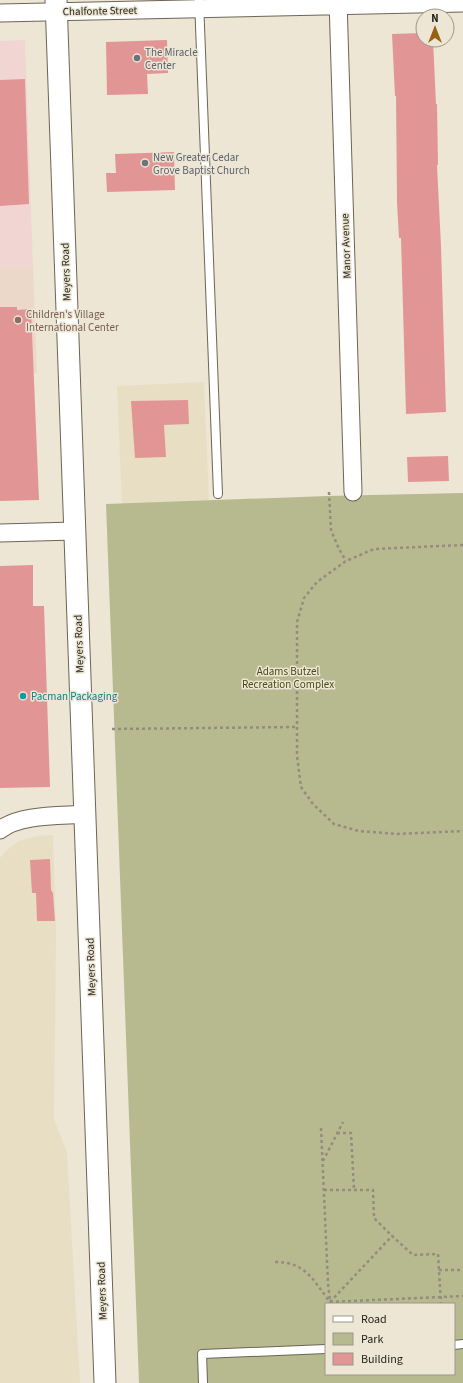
<svg xmlns="http://www.w3.org/2000/svg" width="463" height="1383" font-family="'Source Sans 3',sans-serif">
<style>
.commercial{fill:#f0d5d2}
.built{fill:#e8dec4}
.education{fill:#ecd8c9}
.green{fill:#b7ba8f;fill-rule:evenodd}
.building{fill:#e19695}
.lines{fill:none;stroke-linecap:round;stroke-linejoin:round}
.service-casing{stroke:#6c6556;stroke-width:10}
.minor-casing{stroke:#6c6556;stroke-width:19}
.tertiary-casing{stroke:#6c6556;stroke-width:23}
.path{stroke:#928d7f;stroke-width:2.5;stroke-dasharray:3 3;stroke-linecap:butt}
.service{stroke:#fff;stroke-width:8}
.minor{stroke:#fff;stroke-width:17}
.tertiary{stroke:#fff;stroke-width:21}
.worship-dot{fill:#6b7280;stroke:#ede6d4;stroke-width:1.5}
.education-dot{fill:#8d6e63;stroke:#ede6d4;stroke-width:1.5}
.culture-dot{fill:#0f9aa8;stroke:#ede6d4;stroke-width:1.5}
.labels{text-anchor:middle;dominant-baseline:central;stroke-width:3;stroke-linejoin:round;paint-order:stroke}
.street-label{font-size:11px;fill:#211e17;stroke:#ede6d4}
.worship-label{font-size:11px;fill:#5b616d;stroke:#ede6d4;text-anchor:start}
.education-label{font-size:11px;fill:#785e54;stroke:#ede6d4;text-anchor:start}
.park-label{font-size:11px;fill:#474a15;stroke:#ede6d4}
.culture-label{font-size:11px;fill:#0d838f;stroke:#ede6d4;text-anchor:start}
</style>
<rect width="100%" height="100%" fill="#ede6d4"/>
<path class="commercial" d="M25 40 33 267 0 268V41Z"/>
<path class="built" d="M204 382 209 500 122 504 117 386Z
M53 835 56 935 54 1120 67 1152 80 1383H0V858L7 850 19 841 37 836Z"/>
<path class="education" d="M33 267 37 373 0 374V268Z"/>
<path class="green" d="M463 493V1383H139L106 504 327 496ZM326 1304H454V1374H326Z"/>
<path class="building" d="M423 33V40H433L436 104H437L438 165H437L441 246 446 412 406 414 401 238H399L397 202 396 96H395L392 34Z
M167 40 168 73 147 74 148 94 107 95 106 42Z
M25 79 29 204 0 206V80Z
M174 152 175 190 107 192 106 173H116L115 154Z
M0 307H17V310L31 309 39 500 0 501Z
M188 400 189 424 164 425 166 457 135 458 131 401Z
M448 456 449 481 408 482 407 457Z
M33 565V606H44L50 787 0 788V566Z
M50 859 51 890 53 893 55 921H37L36 893H32L30 860Z"/>
<g class="lines">
<g class="service-casing">
<path id="service" d="M199 0 218 494
M454 1345 463 1344
M203 1383 202 1354 326 1349"/>
</g>
<g class="minor-casing">
<path id="minor" d="M338 0 353 492
M0 13 463 3
M0 533 75 531
M0 830C19 814 61 816 85 814"/>
</g>
<g class="tertiary-casing">
<path id="tertiary" d="M56 0 105 1383"/>
</g>
<path class="path" d="M329 492 331 530 339 549 346 561
M463 545 374 549 346 561 317 582 304 598 297 622V756L301 787 313 804 334 824 359 831 397 834 463 831
M112 729 298 727
M321 1128 328 1283 330 1301
M337 1133H351L354 1190
M323 1161 343 1122
M324 1190H373L374 1218 392 1236
M275 1262C306 1262 313 1280 330 1302V1304
M439 1270H463
M330 1302 392 1236 413 1255 438 1254 441 1304
M330 1302 463 1296"/>
<use href="#service" class="service"/>
<use href="#minor" class="minor"/>
<use href="#tertiary" class="tertiary"/>
</g>
<g class="worship-dot">
<circle cx="137" cy="58" r="4"/>
<circle cx="145" cy="163" r="4"/>
</g>
<circle class="education-dot" cx="18" cy="320" r="4"/>
<circle class="culture-dot" cx="23" cy="696" r="4"/>
<g class="labels">
<g class="street-label">
<text transform="translate(100 11) rotate(-1)">Chalfonte Street</text>
<text transform="translate(346 246) rotate(-92)">Manor Avenue</text>
<text transform="translate(66 272) rotate(-92)">Meyers Road</text>
<text transform="translate(79 644) rotate(-92)">Meyers Road</text>
<text transform="translate(91 967) rotate(-92)">Meyers Road</text>
<text transform="translate(102 1291) rotate(-92)">Meyers Road</text>
</g>
<g class="worship-label">
<text x="145" y="52">The Miracle<tspan x="145" dy="13">Center</tspan></text>
<text x="153" y="157">New Greater Cedar<tspan x="153" dy="13">Grove Baptist Church</tspan></text>
</g>
<g class="education-label">
<text x="26" y="314">Children's Village<tspan x="26" dy="13">International Center</tspan></text>
</g>
<g class="park-label">
<text x="288" y="671">Adams Butzel<tspan x="288" dy="13">Recreation Complex</tspan></text>
</g>
<g class="culture-label">
<text x="31" y="696">Pacman Packaging</text>
</g>
</g>
<rect x="325" y="1303" width="130" height="72" fill="#ede6d4" stroke="#9b9688"/>
<rect x="333" y="1316" width="20" height="6" fill="#ffffff" stroke="#9b9688"/>
<text x="361" y="1323" font-size="12" fill="#211e17">Road</text>
<rect x="333" y="1333" width="20" height="12" fill="#b7ba8f" stroke="#9b9688"/>
<text x="361" y="1343" font-size="12" fill="#211e17">Park</text>
<rect x="333" y="1353" width="20" height="12" fill="#e19695" stroke="#9b9688"/>
<text x="361" y="1363" font-size="12" fill="#211e17">Building</text>
<g transform="translate(435 28)"><circle r="19" fill="#ede6d4" stroke="#9b9688"/>
<path d="M0-3L7 15L0 10L-7 15Z" fill="#966316"/>
<text y="-6" font-size="11" font-weight="bold" text-anchor="middle" fill="#211e17">N</text>
</g>
</svg>
